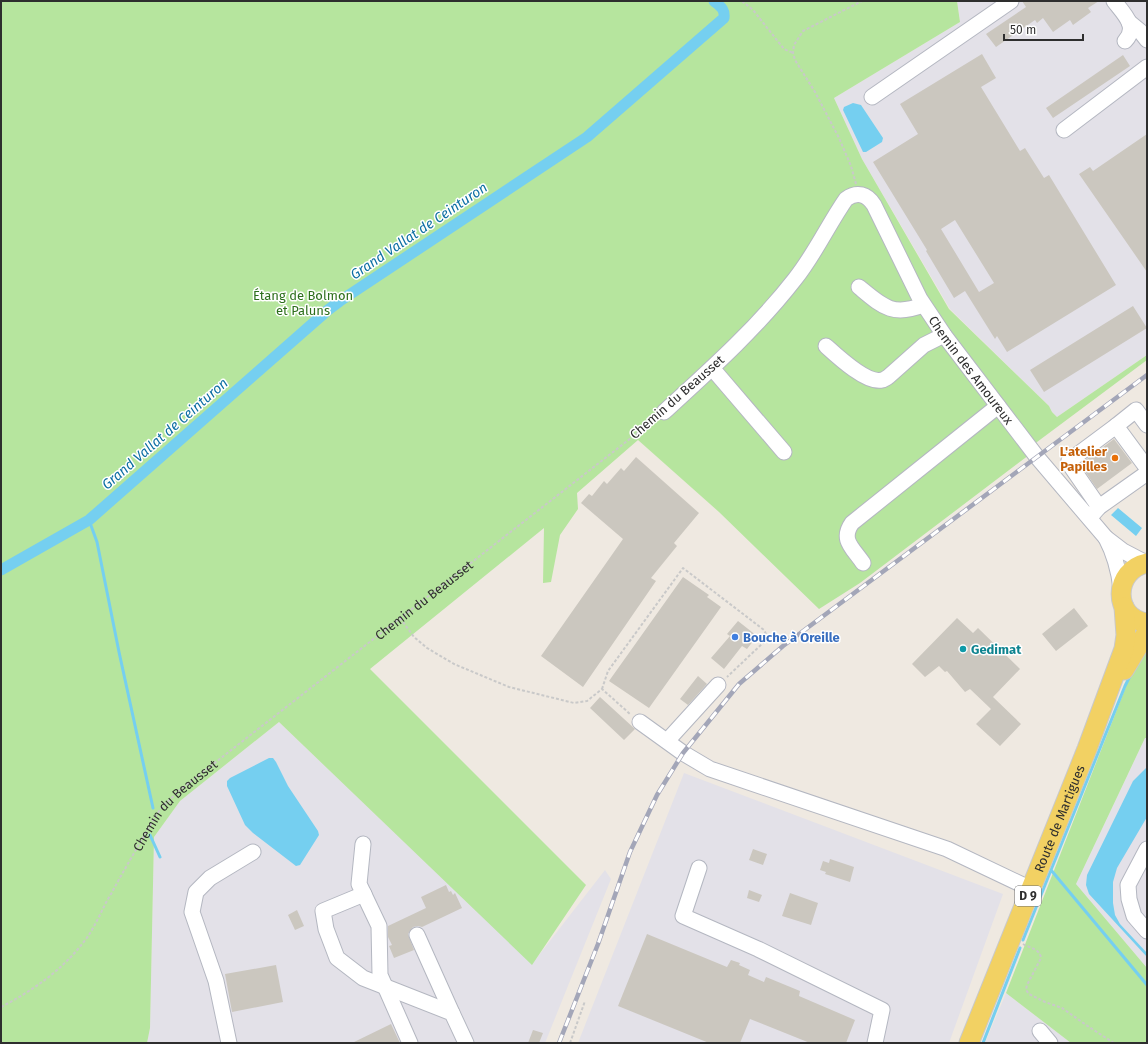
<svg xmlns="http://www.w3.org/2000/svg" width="1148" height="1044" font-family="'Fira Sans',sans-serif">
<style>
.industrial{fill:#e3e1e8}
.green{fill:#b6e59e}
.water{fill:#75cff0}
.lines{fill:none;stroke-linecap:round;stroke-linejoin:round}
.stream{stroke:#75cff0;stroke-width:3}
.canal{stroke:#75cff0;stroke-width:11}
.building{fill:#cbc7bf;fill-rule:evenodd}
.minor-casing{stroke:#b4b7c1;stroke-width:17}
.major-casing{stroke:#c9c9c9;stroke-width:21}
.path{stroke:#c9c9c9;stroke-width:2;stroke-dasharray:3 2;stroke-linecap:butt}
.minor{stroke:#fff;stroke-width:15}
.major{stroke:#f2d163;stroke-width:19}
.rail-casing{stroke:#a3a6b8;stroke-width:4.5}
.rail{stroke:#fff;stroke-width:3;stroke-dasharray:9;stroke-linecap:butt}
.food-dot{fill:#e8710a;stroke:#fff;stroke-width:1.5}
.shop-dot{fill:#3f7fe0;stroke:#fff;stroke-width:1.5}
.culture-dot{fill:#0f9aa8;stroke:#fff;stroke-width:1.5}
.labels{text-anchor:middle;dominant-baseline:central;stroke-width:3;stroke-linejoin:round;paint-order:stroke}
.shield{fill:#fff;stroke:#6d6d6d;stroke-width:1}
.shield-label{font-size:12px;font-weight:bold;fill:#2e2e2e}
.park-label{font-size:13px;fill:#2c6e1b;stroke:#fff}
.street-label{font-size:13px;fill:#2e2e2e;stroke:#fff}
.food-label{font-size:13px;font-weight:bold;fill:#c56008;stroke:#fff;text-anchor:end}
.shop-label{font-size:13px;font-weight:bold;fill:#366cbe;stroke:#fff;text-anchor:start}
.culture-label{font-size:13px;font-weight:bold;fill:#0d838f;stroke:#fff;text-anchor:start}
.water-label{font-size:14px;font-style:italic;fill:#0d6fa3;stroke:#fff}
</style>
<rect width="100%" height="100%" fill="#efe9e1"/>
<path class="industrial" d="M957 1H1147V355L1057 417 1052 412 1049 406 950 309 862 159 834 98 960 22Z
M279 722 532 964 605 870 611 879 545 1043H147L150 1028 154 837 180 801Z
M1147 734V968L1076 884Z
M684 773 1003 894 949 1043H578Z
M1006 993 1071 1043H985Z"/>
<path class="green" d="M1 1H957L960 22 834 98 862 159 949 309 1049 406 1052 412 1057 417 1147 355V360L1033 445 1029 455 860 583 819 609 719 512 638 440 577 493 578 509 560 535 551 582 543 583 544 528 370 669 586 885 532 965 279 722 180 801 154 837 150 1028 147 1043H1Z
M1147 641V738H1145L1076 884 1147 968V1043H1071L1006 993 1134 666Z"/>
<path class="water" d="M853 103 861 105 883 138 882 142 866 152H863L843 110 844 107Z
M1118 508 1142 528 1136 536 1111 515Z
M269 758H273L276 762 288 786 318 831 319 835 300 865 296 866 253 833 245 825 227 786V781L230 778Z
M1147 767V817L1117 868 1113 882V903L1115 915 1120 924 1147 953V957L1089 894 1086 885 1087 875 1133 781Z"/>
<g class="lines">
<path class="stream" d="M89 520 97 542 119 652 153 808
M1130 676 1125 686 1051 870 1147 985
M150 835 160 857
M1023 940 1051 870
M983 1043 1020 948"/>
<path class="canal" d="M1 570 89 520 328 310 340 301 587 137 724 18C725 9 721 7 714 1"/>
</g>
<path class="building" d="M1022 1H1099L1088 8 1091 12 1073 25 1070 20 1053 32 1043 18 1037 23 1035 20 996 47 986 34 1026 7Z
M982 54 996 78 981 87 1020 151 1025 148 1044 178 1049 175 1116 285 1007 352 997 336 995 339 965 291 954 298 926 251 927 250 873 162 918 134 900 104ZM955 220 994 283 979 292 941 229Z
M1123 55 1130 66 1053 118 1046 108Z
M1147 134V272L1079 174 1090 167 1093 171Z
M1133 306 1147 328 1044 392 1030 370Z
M1114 439 1132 463 1097 489 1080 464Z
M636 457 699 513 674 543 677 546 651 578 656 581 583 687 541 656 623 539 581 503 589 494 592 496 604 481 607 484 621 468 624 471Z
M683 577 709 595 707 597 721 607 649 708 609 681Z
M1074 608 1088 626 1056 651 1042 634Z
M957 618 973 633 978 628 1020 669 993 697 1021 724 1000 746 976 724 991 709 970 689 965 692 947 671 945 672 939 666 925 677 912 664Z
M738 621 757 636 747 649 742 646 724 669 711 658 730 636 727 634Z
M698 676 707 684 688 705 680 699Z
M600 697 635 729 624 740 590 708Z
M753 849 767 854 763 865 749 860Z
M830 859 854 867 850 882 825 874 826 872 820 870 823 861 829 863Z
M446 885 449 892 451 891 453 895 455 893 462 908 422 927 418 926 413 927 408 934 414 950 394 958 389 946 392 945 388 937V926L426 908 421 897Z
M749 890 762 895 759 902 747 898Z
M790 893 818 903 811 925 782 916Z
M297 910 304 926 295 930 288 915Z
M647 934 727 967 731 960 740 963 739 965 750 970 748 975 764 982 766 977 800 991 799 996 855 1020 846 1043H810L750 1019 740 1043H709L618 1006Z
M276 965 283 1002 232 1012 225 974Z
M391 1024 400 1043H352Z
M533 1030 543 1033 539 1043H528Z"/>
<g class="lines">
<g class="minor-casing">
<g id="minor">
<path d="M1114 1C1123 13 1139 27 1125 41"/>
<path d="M1129 22 1140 31 1147 40"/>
<path d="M872 97 1011 1"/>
<path d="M1064 130 1147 67"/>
<path d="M859 287C882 306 892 317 923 305"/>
<path d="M826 346C837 356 867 384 882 380 884 380 886 378 888 377L924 345 944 335"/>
<path d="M712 368 784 452"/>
<path id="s2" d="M664 412C710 370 757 328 795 279 815 254 828 225 846 199 857 191 867 194 874 205L920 299 944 335 1037 457 1106 538"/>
<path d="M1147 425 1136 410 1116 426 1147 468"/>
<path d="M1099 507 1070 465 1069 461 1116 426"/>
<path d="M1092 515 1099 507 1147 473"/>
<path d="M863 563C853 548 840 540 852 523L998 406"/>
<path d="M1121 589C1119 571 1115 555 1106 538L1123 551 1146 563"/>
<path d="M640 722 683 753 710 769 947 849 1031 889"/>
<path d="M667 741 718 685"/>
<path d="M363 844 359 884 379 926 380 975 410 1043"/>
<path d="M1147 849 1128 885 1129 899 1134 916 1147 931"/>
<path d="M699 868 683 916 758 949 882 1010 875 1043"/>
<path d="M364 894 323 911 326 929 337 958 363 978 452 1013 466 1043"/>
<path d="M417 935 452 1013"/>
<path d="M1040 1031 1050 1043"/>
<path d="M229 1043 216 981 192 912 196 892 210 878 253 852"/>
</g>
</g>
<g class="major-casing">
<g id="major">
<path d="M1147 563C1113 570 1112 618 1147 623"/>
<path d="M1124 670 1147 632"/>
<path id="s3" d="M969 1043 1087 749 1124 649 1126 635 1124 607"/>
</g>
</g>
<g class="path">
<path d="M742 1 753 10 784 49 793 53"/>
<path d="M856 184 851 166 839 138 815 92 795 60 793 53 794 45 803 31 862 1"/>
<path d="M400 618 414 637 427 648 454 664 509 687 574 703 587 701 602 689 630 714"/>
<path d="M602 689 608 671 683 568 764 630C767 635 766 637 764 642L727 677"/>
<path d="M1023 944C1030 948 1040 949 1041 958L1027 985 1026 990 1029 994 1045 1002 1062 1008 1089 1027 1114 1043"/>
<path id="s1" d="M1 1007C32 991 61 971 82 944 95 929 101 910 111 894 125 868 140 843 155 817L162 807 180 790 654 420"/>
<path d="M570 1043 585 1001"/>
</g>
<use href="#minor" class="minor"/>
<use href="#major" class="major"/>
<g class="rail-casing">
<path id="rail" d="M559 1043 598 944 630 852 657 795 683 753 739 684 783 646 1147 375"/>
</g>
<use href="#rail" class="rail"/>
</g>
<circle class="food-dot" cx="1115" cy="458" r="4"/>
<circle class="shop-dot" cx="735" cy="637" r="4"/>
<circle class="culture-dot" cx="963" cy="649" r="4"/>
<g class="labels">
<rect class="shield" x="1015" y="886" width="26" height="20" rx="3"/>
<g class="shield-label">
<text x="1028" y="896">D 9</text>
</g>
<g class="park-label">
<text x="303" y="295">Étang de Bolmon<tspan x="303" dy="15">et Paluns</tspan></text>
</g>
<g class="street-label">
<text stroke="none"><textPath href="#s2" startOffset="507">Chemin des Amoureux</textPath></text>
<text transform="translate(677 397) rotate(-41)">Chemin du Beausset</text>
<text stroke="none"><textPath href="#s1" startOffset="596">Chemin du Beausset</textPath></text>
<text stroke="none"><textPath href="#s1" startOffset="272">Chemin du Beausset</textPath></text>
<text stroke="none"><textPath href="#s3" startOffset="242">Route de Martigues</textPath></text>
</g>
<g class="food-label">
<text x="1107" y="451">L'atelier<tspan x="1107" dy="15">Papilles</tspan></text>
</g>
<g class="shop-label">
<text x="743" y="637">Bouche à Oreille</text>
</g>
<g class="culture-label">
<text x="971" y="649">Gedimat</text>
</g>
<g class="water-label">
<text transform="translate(419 231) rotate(-34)">Grand Vallat de Ceinturon</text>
<text transform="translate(165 434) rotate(-41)">Grand Vallat de Ceinturon</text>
</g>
</g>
<rect width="1148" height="1044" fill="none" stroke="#2e2e2e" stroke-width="4"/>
<path d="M1004 34v6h79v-6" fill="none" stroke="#2e2e2e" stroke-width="2"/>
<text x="1010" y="34" font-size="12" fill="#2e2e2e" stroke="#ffffff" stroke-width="3" paint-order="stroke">50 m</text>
</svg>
